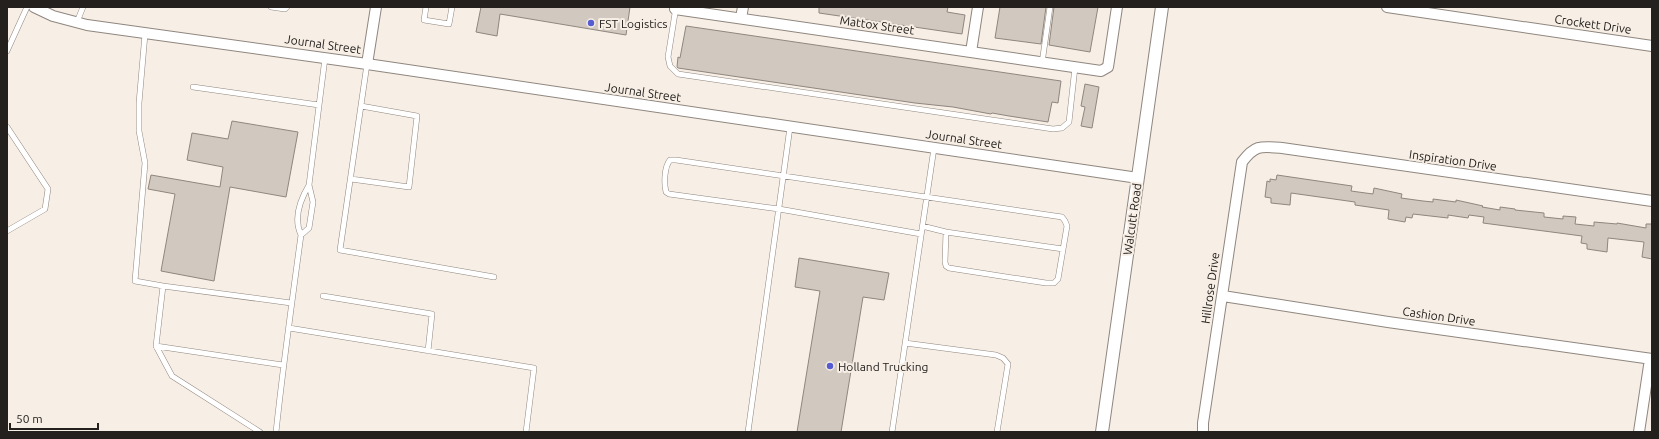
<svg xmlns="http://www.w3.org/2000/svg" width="1659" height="439" font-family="Ubuntu,sans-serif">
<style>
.building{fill:#d1c9c0;stroke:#8f877f}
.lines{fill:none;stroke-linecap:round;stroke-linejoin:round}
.service-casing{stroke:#8f867f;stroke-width:6}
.minor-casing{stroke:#8f867f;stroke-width:12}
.tertiary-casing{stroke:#8f867f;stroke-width:14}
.service{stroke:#fff;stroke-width:5}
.minor{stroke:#fff;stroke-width:10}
.tertiary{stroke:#fff;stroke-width:12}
.poi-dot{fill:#555cd2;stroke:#f7eee5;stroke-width:1.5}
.labels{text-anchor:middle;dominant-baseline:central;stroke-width:4;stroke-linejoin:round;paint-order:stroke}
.poi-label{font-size:12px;fill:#23201d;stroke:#f7eee5;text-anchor:start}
.street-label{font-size:12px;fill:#23201d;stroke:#f7eee5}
</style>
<rect width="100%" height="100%" fill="#f7eee5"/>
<path class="building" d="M481 7H630L626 35 500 14 497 36 476 32Z
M819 7H948L947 12 965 15 962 34 819 13Z
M1000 7H1046L1041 44 995 38Z
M1054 7H1098L1090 52 1049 45Z
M686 26 1061 81 1058 103 1052 102 1048 122 1009 116 992 113 991 114 953 107 915 103 678 68 677 67 678 57 680 58Z
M1085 84 1099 87 1092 128 1081 126 1085 107 1081 106Z
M232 121 298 132 286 197 230 187 214 281 161 271 175 194 148 189 151 175 220 187 223 167 187 160 192 133 228 139Z
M1277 175 1352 186 1351 191 1373 194 1374 188 1402 194 1401 198 1423 201 1433 202V199L1456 202V200L1483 206 1482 207 1500 210V207L1515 209V210L1544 213V217L1563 219V216L1576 217 1575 224 1594 226V222L1617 224V223L1646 228V224H1652V259L1642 257 1644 242 1608 238 1607 252 1587 249V244L1581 243 1582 236 1483 223 1484 217 1469 215 1468 218 1448 215V218L1413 214 1412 218 1406 217 1405 222 1388 219 1389 210 1355 205V202L1291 193 1290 205 1271 203V198L1265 197 1267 181 1270 182V179L1276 180Z
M799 258 889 273 884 300 863 297 841 432H797L820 291 795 287Z"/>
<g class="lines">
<g class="service-casing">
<path id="service" d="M271 7 285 9 287 7
M426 7 424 20 449 24 452 7
M676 7 668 57 670 66 678 74 1053 129 1062 128 1069 122 1075 67
M77 22 83 7
M145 34 139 103V131L145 163 135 281 163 286 156 346 172 376 260 432
M7 51 27 7
M1042 63 1050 7
M367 64 340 250 494 277
M193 87 319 105
M7 127 48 189 45 209 7 231
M351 179 409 187 417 116 361 106
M309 185C300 200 293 218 301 235L309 228 313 202 309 185 325 58
M946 232 1063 249
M921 234 779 209 669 194 666 192C664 184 664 167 670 160H676L1062 217 1065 221 1067 226 1058 279 1054 283H1046L949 268 946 266 945 262 946 232 922 226
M163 286 291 303
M323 296 432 314 428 351
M289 328 534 368 526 432
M905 343 996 355 1003 358 1008 364 997 432
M156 346 283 365
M276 432C283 366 292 301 301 235
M748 432 790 127
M892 432 934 148"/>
</g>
<g class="minor-casing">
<path id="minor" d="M34 7 53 16 87 25 367 64 1138 178
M1387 7 1652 46
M675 9 1101 71 1108 67 1117 7
M741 18 743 7
M971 52 978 7
M367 64 376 7
M1223 296 1388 322 1652 359
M1203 432V423L1242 162C1255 145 1260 146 1282 148L1652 201
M1639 432 1650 359"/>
</g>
<g class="tertiary-casing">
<path id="tertiary" d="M1102 432 1162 7"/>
</g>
<use href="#service" class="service"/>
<use href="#minor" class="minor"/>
<use href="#tertiary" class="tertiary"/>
</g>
<g class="poi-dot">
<circle cx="591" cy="23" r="4"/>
<circle cx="830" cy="366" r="4"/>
</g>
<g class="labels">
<g class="poi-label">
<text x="599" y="23">FST Logistics</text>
<text x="838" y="366">Holland Trucking</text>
</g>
<g class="street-label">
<text transform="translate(1593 24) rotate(8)">Crockett Drive</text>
<text transform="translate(877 25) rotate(8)">Mattox Street</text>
<text transform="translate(323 44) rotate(8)">Journal Street</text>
<text transform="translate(643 92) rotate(8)">Journal Street</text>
<text transform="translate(964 139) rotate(8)">Journal Street</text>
<text transform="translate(1453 160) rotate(8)">Inspiration Drive</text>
<text transform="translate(1132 219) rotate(-82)">Walcutt Road</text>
<text transform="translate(1210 288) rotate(-82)">Hillrose Drive</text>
<text transform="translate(1439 316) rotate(8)">Cashion Drive</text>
</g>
</g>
<rect width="1659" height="439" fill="none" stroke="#23201d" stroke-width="16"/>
<path d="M10 423v6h88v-6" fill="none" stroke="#23201d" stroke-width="2"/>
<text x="16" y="423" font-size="12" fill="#23201d" stroke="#f7eee5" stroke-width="3" paint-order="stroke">50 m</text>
</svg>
